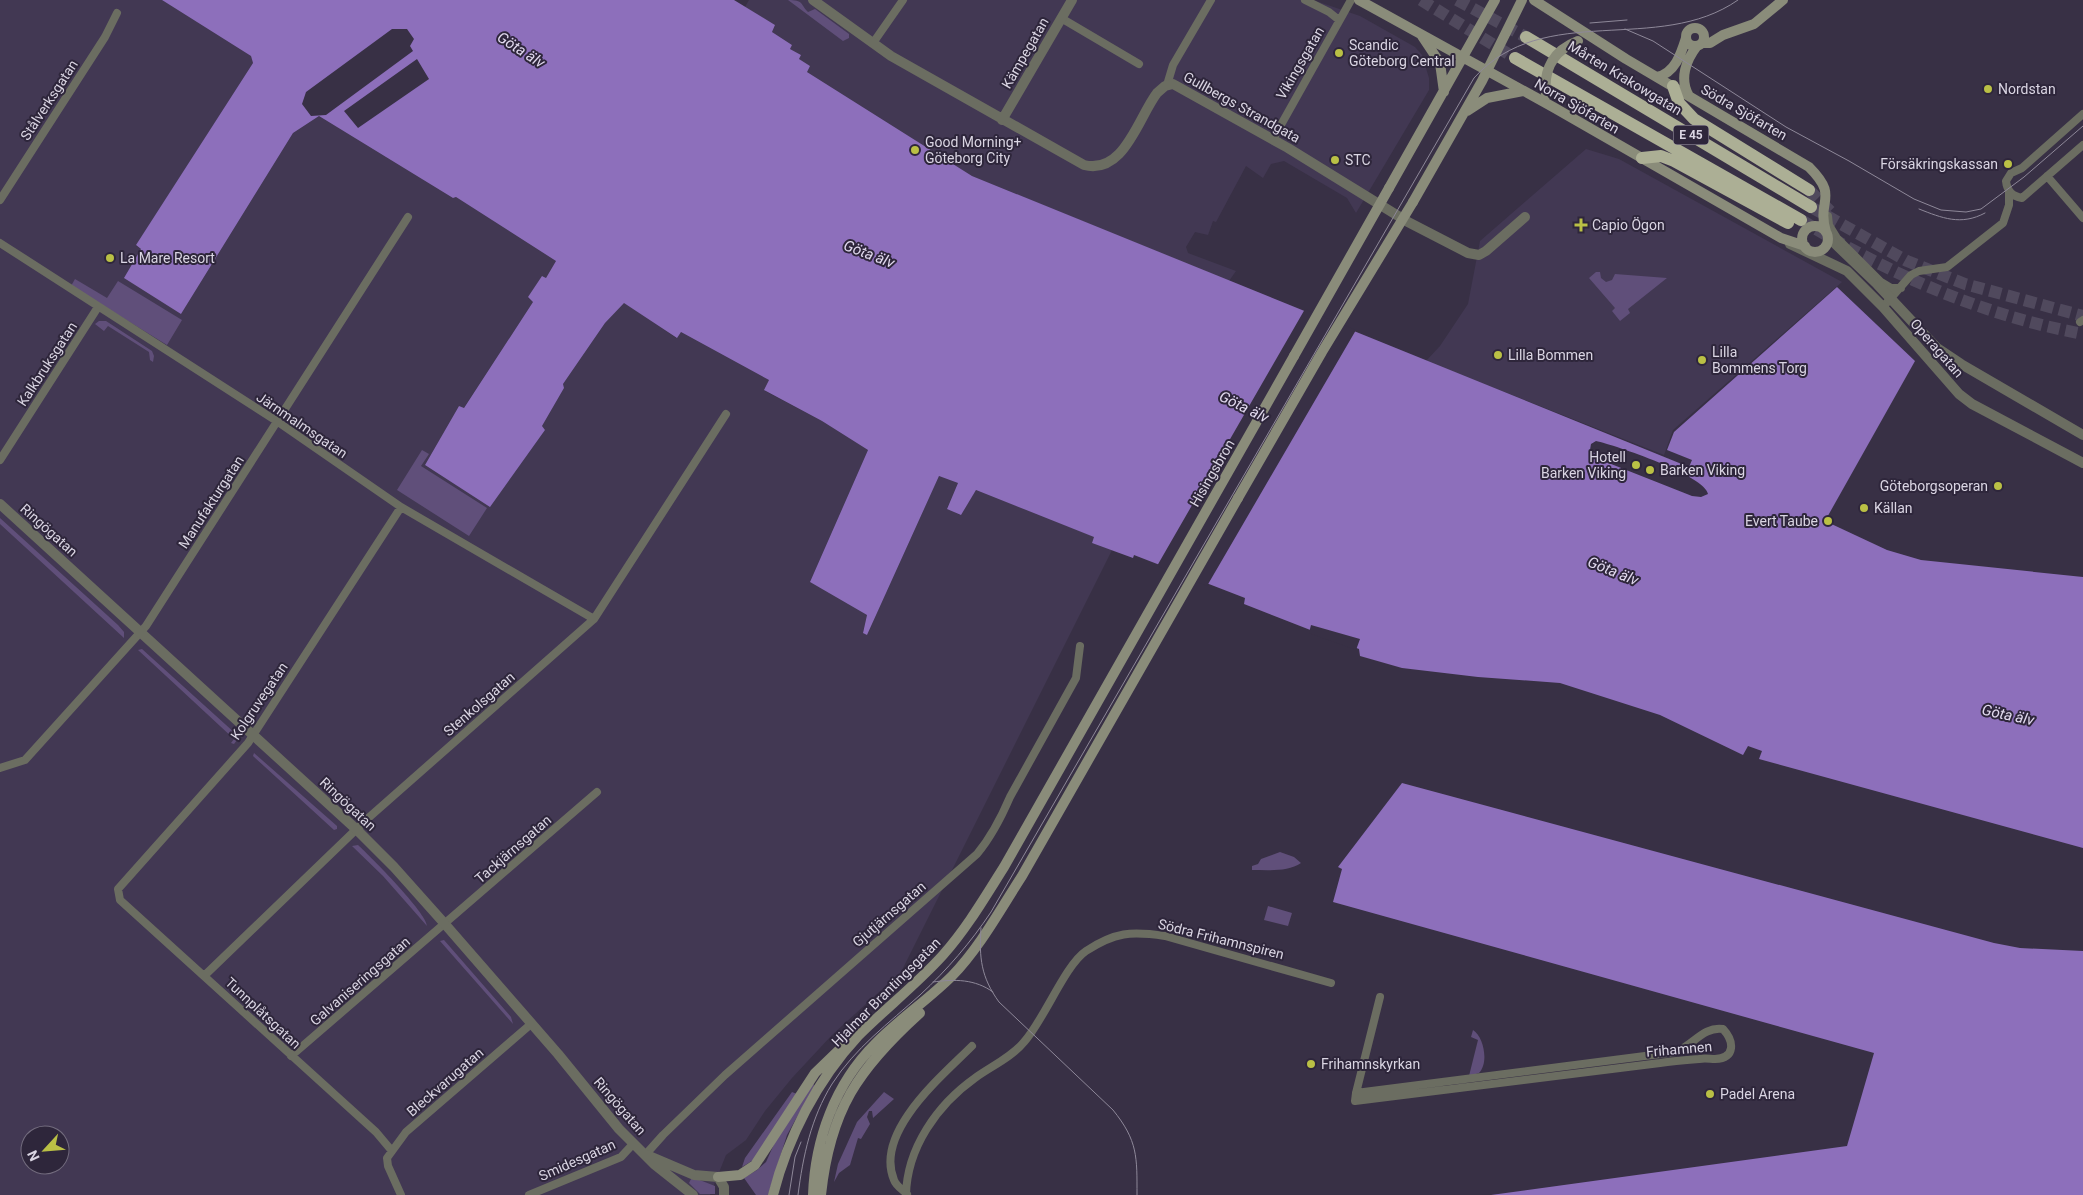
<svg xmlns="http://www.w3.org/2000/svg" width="2083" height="1195" font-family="Roboto,sans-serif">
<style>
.built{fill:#423853;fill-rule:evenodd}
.green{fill:#604f7a}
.water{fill:#8d6fbb;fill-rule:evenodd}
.pier{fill:#383045}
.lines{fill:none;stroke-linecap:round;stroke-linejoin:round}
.trunk-tunnel{stroke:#50495d;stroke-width:12;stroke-dasharray:12 6;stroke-linecap:butt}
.minor{stroke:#6b6d61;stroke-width:8}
.tertiary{stroke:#6b6d61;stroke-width:10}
.secondary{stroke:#8a8c7a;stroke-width:10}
.trunk{stroke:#acaf95;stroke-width:12}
.tram{stroke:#8e8899;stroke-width:1}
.secondary-bridge{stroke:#8a8c7a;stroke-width:10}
.poi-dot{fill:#bac045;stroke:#2e263b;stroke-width:2}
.labels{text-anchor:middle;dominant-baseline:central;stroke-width:4;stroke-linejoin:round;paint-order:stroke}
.shield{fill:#2e263b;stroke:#a6a0b1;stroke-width:1}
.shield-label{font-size:12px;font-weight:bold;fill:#dad5e3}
.poi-label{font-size:14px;fill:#dad5e3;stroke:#2e263b;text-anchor:start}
.street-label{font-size:14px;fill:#dad5e3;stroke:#2e263b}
.water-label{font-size:15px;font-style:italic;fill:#e2daef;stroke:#2e263b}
</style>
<rect width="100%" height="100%" fill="#383045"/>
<path class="built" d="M0 0H162L251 56 253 63 136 246 141 249 181 314 293 133 319 116 453 198 456 197 556 261 546 278 543 276 528 298 533 302 463 409 459 406 425 465 490 506 545 430 542 426 564 388 563 384 605 323 624 302 676 338 681 332 769 380 765 391 822 421 868 450 810 582 867 615 863 632 867 635 939 476 958 483 947 508 960 515 976 490 1095 537 1092 543 1112 550 901 972 832 1035 792 1078 765 1111 746 1140 726 1155 710 1195H0ZM30 1135H60V1165H30Z
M749 0H1313L1360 16 1415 47 1422 55 1429 78V90L1356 213 1347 198 1284 161 1271 164 1263 178 1246 166 1216 222 1213 221 1208 235 1195 232 1186 247 1188 253 1236 271 1229 281 972 176 807 72 799 59 801 55 790 49 792 45 772 32 775 25 745 7Z
M1586 149 1619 159 1842 282 1673 430 1664 455 1426 361 1440 346 1468 304 1480 241Z"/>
<path class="green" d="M788 0C804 0 800 4 808 12L815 9 849 34V38L843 41Z
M1596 272H1600L1601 278 1606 282 1612 280 1615 274 1667 278 1628 309 1630 313 1620 321 1612 311 1615 308 1589 278Z
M75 279 107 298 118 281 182 320 167 345 71 286Z
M99 321H106L152 351 154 356 153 362 150 360 149 352 108 326 104 331 95 324Z
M422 450 429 454 421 466 487 508 469 536 397 490Z
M0 518 118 625 124 632V638L0 524Z
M142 649 236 734 237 740 234 744 231 743 234 739 138 650Z
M254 753 337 826V829L334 830 253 756Z
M358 845C370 856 427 913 427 926L383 876 352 846Z
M1280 852 1294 857 1301 863C1288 872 1268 870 1252 870V866L1258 864 1261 859Z
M1268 906 1292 913 1288 926 1264 920Z
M444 940 511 1017 513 1024 440 941Z
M1473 1030C1484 1037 1489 1063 1479 1073L1469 1076 1478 1040 1471 1037Z
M813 1082 814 1086 787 1135 768 1195H756L744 1178 757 1170 766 1162 775 1142Z
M792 1092 797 1094 755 1159 742 1167 745 1158Z
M884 1092 894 1099 873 1118 872 1111H869L867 1117 870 1124 861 1139 858 1138 850 1165 839 1173 834 1182 838 1164 857 1122Z
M692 1177 715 1186V1194H700L689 1183Z"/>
<path class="water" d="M162 0H734L775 25 772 32 792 45 790 49 801 55 799 59 810 66 807 72 972 176 1689 467 1692 460 1667 450 1674 432 1837 287 1915 361 1825 521 1887 550 1921 560 2083 577V848L1759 759 1762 751 1748 746 1743 755 1660 715 1560 683 1478 677 1402 668 1360 656 1359 649 1244 604 1245 598 1134 555 1133 558 1092 543 1094 537 976 490 961 515 947 509 958 483 939 476 867 635 863 633 867 615 810 582 868 450 822 421 764 390 769 380 681 332 677 338 624 303 605 323 563 384 564 388 542 426 545 430 490 507 425 465 459 406 464 408 533 302 528 297 542 276 546 278 556 261 456 197 453 198 319 116 293 133 181 314 124 278 141 249 136 245 253 63 251 56ZM392 29H407L414 39 410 46 413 51 326 115 311 116 302 104 306 92ZM417 59 429 79 358 128 344 111ZM1596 441C1615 445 1706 476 1708 494L1701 497 1692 496 1606 462 1590 450 1591 444Z
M1402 783 1994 943 2020 948 2083 951V1195H1491L1847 1146 1874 1053 1333 902 1342 869 1338 867Z"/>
<path class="pier" d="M1305 309 1356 330 1207 586 1157 566Z
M1311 625 1360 639 1356 650 1309 633Z"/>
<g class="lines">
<path class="trunk-tunnel" d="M1421 0 1515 58
M1457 0 1526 37
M1809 190 1831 212
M1811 207 1907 261 1965 284 2083 316
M1801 220C1889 274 1981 315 2083 334"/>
<path class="minor" d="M1305 0 1329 12 1339 20
M1061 18 1139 64
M873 43 903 0
M1167 85 1173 65 1211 0
M2083 114 2022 168 2011 173 2006 181C2007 191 2012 196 2022 198L2083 145
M1273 139 1351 0
M2047 176 2083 218
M0 200 105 37 117 13
M1828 216 1829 225 1837 238 1881 282 1891 288H1901
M0 243 278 422 401 507 594 619
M1883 307 1911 275 1919 271 1947 267 2003 223 2009 205V191
M2080 322 2083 320
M0 460 98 307
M0 768 25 760 146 626 408 217
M204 976 366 820 594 619 726 414
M291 1056 597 792
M1356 1093 1676 1052C1693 1045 1704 1026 1723 1029 1734 1041 1736 1058 1715 1059 1710 1059 1705 1058 1699 1059 1686 1060 1673 1061 1660 1063L1355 1101 1356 1093 1380 997
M392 1151 376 1132 120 900 118 889 248 743 401 507
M646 1154 663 1135 725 1075 977 854C992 836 1001 818 1010 797L1076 678 1080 646
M907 1194C903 1190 896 1186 894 1180 874 1132 942 1076 972 1046
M401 1195 388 1166 387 1158 406 1132 531 1024
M529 1195 621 1157 633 1144
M906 1195C907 1148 937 1105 975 1078 990 1067 1012 1057 1024 1042 1044 1020 1065 965 1086 951 1115 932 1131 931 1165 936L1331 983"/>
<path class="tertiary" d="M813 0 891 56 1084 165C1124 175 1138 118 1157 93L1165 86 1173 84 1288 148 1408 222 1468 253 1479 255 1486 251 1525 217
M1002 120 1072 0
M1828 237 1877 284 1937 348 1961 364 2083 435
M1790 244 1847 271 1883 307 1959 394 1972 404 2083 463
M0 504 356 829 394 867 444 923 558 1054 619 1129 654 1164 693 1195
M647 1155 694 1175 718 1177 724 1187V1195"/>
<path class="secondary" d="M1359 0 1553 107 1781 238 1805 246
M1534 0 1626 59 1809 167C1840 198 1816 199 1826 232
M1686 37a9 9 0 1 1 18 0a9 9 0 1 1-18 0Z
M1422 36 1440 63 1444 92
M1702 43H1710L1723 35 1754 24 1783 0
M1657 77C1675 73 1681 54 1686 38
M1689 96C1679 79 1686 60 1697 46
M1467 111 1487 98 1523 91
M1389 188 1495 0
M1413 202 1482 81 1522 0
M1802 239a13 13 0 1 1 26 0a13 13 0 1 1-26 0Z
M718 1177 740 1175 755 1165 815 1073 843 1046
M773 1195C788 1137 817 1080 858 1036 886 1008 917 984 943 955 967 928 985 897 1004 867L1294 356
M813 1195C815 1139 835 1084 875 1044 899 1019 928 1000 952 976 980 947 1000 910 1022 876L1238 498
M821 1195C830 1110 858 1069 920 1013"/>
<path class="trunk" d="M1526 37 1811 207
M1515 58 1801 220
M1673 86 1679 103 1694 119 1809 190
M1642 158 1661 156 1674 161 1788 223"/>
<path class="tram" d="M1590 23 1627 20
M1625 29 1653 41 1786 127 1849 161 1914 199 1941 210 1966 212 1981 209 2024 177 2083 126
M1919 209C1942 218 1961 226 1985 213
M981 928C979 958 981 977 999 1002L1113 1110C1138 1141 1137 1157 1137 1195
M933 982C955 979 975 979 993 992
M789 1195 795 1157 801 1142
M798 1195C803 1156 811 1118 832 1084 855 1048 889 1023 920 995 947 970 971 942 991 912L1474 78C1544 0 1658 56 1738 0"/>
<path class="secondary-bridge" d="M1546 95C1543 69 1554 50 1578 41
M1294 356 1389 188
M1238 498 1322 352 1413 202"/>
</g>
<g class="poi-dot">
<circle cx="1339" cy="53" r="5"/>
<circle cx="1988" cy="89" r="5"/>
<circle cx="915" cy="150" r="5"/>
<circle cx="1335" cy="160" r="5"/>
<circle cx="2008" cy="164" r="5"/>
<path d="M1578.5 217.5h5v5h5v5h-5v5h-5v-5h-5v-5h5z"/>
<circle cx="110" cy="258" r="5"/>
<circle cx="1498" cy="355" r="5"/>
<circle cx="1702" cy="360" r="5"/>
<circle cx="1636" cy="465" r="5"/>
<circle cx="1650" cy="470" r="5"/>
<circle cx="1998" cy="486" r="5"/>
<circle cx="1864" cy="508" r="5"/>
<circle cx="1828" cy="521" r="5"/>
<circle cx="1311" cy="1064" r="5"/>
<circle cx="1710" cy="1094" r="5"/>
</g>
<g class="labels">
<rect class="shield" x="1673.5" y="125.5" width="35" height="19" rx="4"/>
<g class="shield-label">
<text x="1691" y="135">E 45</text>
</g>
<g class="poi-label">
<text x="1349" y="45">Scandic<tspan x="1349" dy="16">Göteborg Central</tspan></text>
<text x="1998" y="89">Nordstan</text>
<text x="925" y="142">Good Morning+<tspan x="925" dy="16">Göteborg City</tspan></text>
<text x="1345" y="160">STC</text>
<text x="1998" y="164" text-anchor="end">Försäkringskassan</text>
<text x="1592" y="225">Capio Ögon</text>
<text x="120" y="258">La Mare Resort</text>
<text x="1712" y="352">Lilla<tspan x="1712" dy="16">Bommens Torg</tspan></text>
<text x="1508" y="355">Lilla Bommen</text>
<text x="1626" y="457" text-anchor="end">Hotell<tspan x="1626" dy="16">Barken Viking</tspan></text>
<text x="1660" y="470">Barken Viking</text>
<text x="1988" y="486" text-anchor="end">Göteborgsoperan</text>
<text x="1874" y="508">Källan</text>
<text x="1818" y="521" text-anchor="end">Evert Taube</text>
<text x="1321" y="1064">Frihamnskyrkan</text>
<text x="1720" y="1094">Padel Arena</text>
</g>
<g class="street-label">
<text transform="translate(1025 53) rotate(-60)">Kämpegatan</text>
<text transform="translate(1300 63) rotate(-60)">Vikingsgatan</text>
<text transform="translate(1625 78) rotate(31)">Mårten Krakowgatan</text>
<text transform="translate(49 100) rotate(-57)">Stålverksgatan</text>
<text transform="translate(1577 106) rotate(30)">Norra Sjöfarten</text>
<text transform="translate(1242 107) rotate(29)">Gullbergs Strandgata</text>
<text transform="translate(1744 112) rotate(30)">Södra Sjöfarten</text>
<text transform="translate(1937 348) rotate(49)">Operagatan</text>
<text transform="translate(47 364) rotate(-57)">Kalkbruksgatan</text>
<text transform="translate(302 425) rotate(34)">Järnmalmsgatan</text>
<text transform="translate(1212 473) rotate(-60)">Hisingsbron</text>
<text transform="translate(211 502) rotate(-57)">Manufakturgatan</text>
<text transform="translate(49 530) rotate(42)">Ringögatan</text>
<text transform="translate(259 701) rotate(-56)">Kolgruvegatan</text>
<text transform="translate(479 704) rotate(-41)">Stenkolsgatan</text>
<text transform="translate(348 804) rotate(43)">Ringögatan</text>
<text transform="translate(513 849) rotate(-41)">Tackjärnsgatan</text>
<text transform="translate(889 914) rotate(-41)">Gjutjärnsgatan</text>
<text transform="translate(1221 939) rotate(14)">Södra Frihamnspiren</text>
<text transform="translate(360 981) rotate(-41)">Galvaniseringsgatan</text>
<text transform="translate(886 992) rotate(-45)">Hjalmar Brantingsgatan</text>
<text transform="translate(263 1013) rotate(43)">Tunnplåtsgatan</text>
<text transform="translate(1679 1049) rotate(-5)">Frihamnen</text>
<text transform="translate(445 1082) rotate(-41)">Bleckvarugatan</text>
<text transform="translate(620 1106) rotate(49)">Ringögatan</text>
<text transform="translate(577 1160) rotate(-24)">Smidesgatan</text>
</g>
<g class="water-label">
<text transform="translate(521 50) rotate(33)">Göta älv</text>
<text transform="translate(869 254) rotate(21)">Göta älv</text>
<text transform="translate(1244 407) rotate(26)">Göta älv</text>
<text transform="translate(1613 571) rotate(22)">Göta älv</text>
<text transform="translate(2008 715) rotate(12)">Göta älv</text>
</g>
</g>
<g transform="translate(45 1150) rotate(244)"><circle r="24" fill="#2e263b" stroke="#736c7e"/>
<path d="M0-4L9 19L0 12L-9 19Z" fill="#bac045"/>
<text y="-8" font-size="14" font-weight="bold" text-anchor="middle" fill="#dad5e3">N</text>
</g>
</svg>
